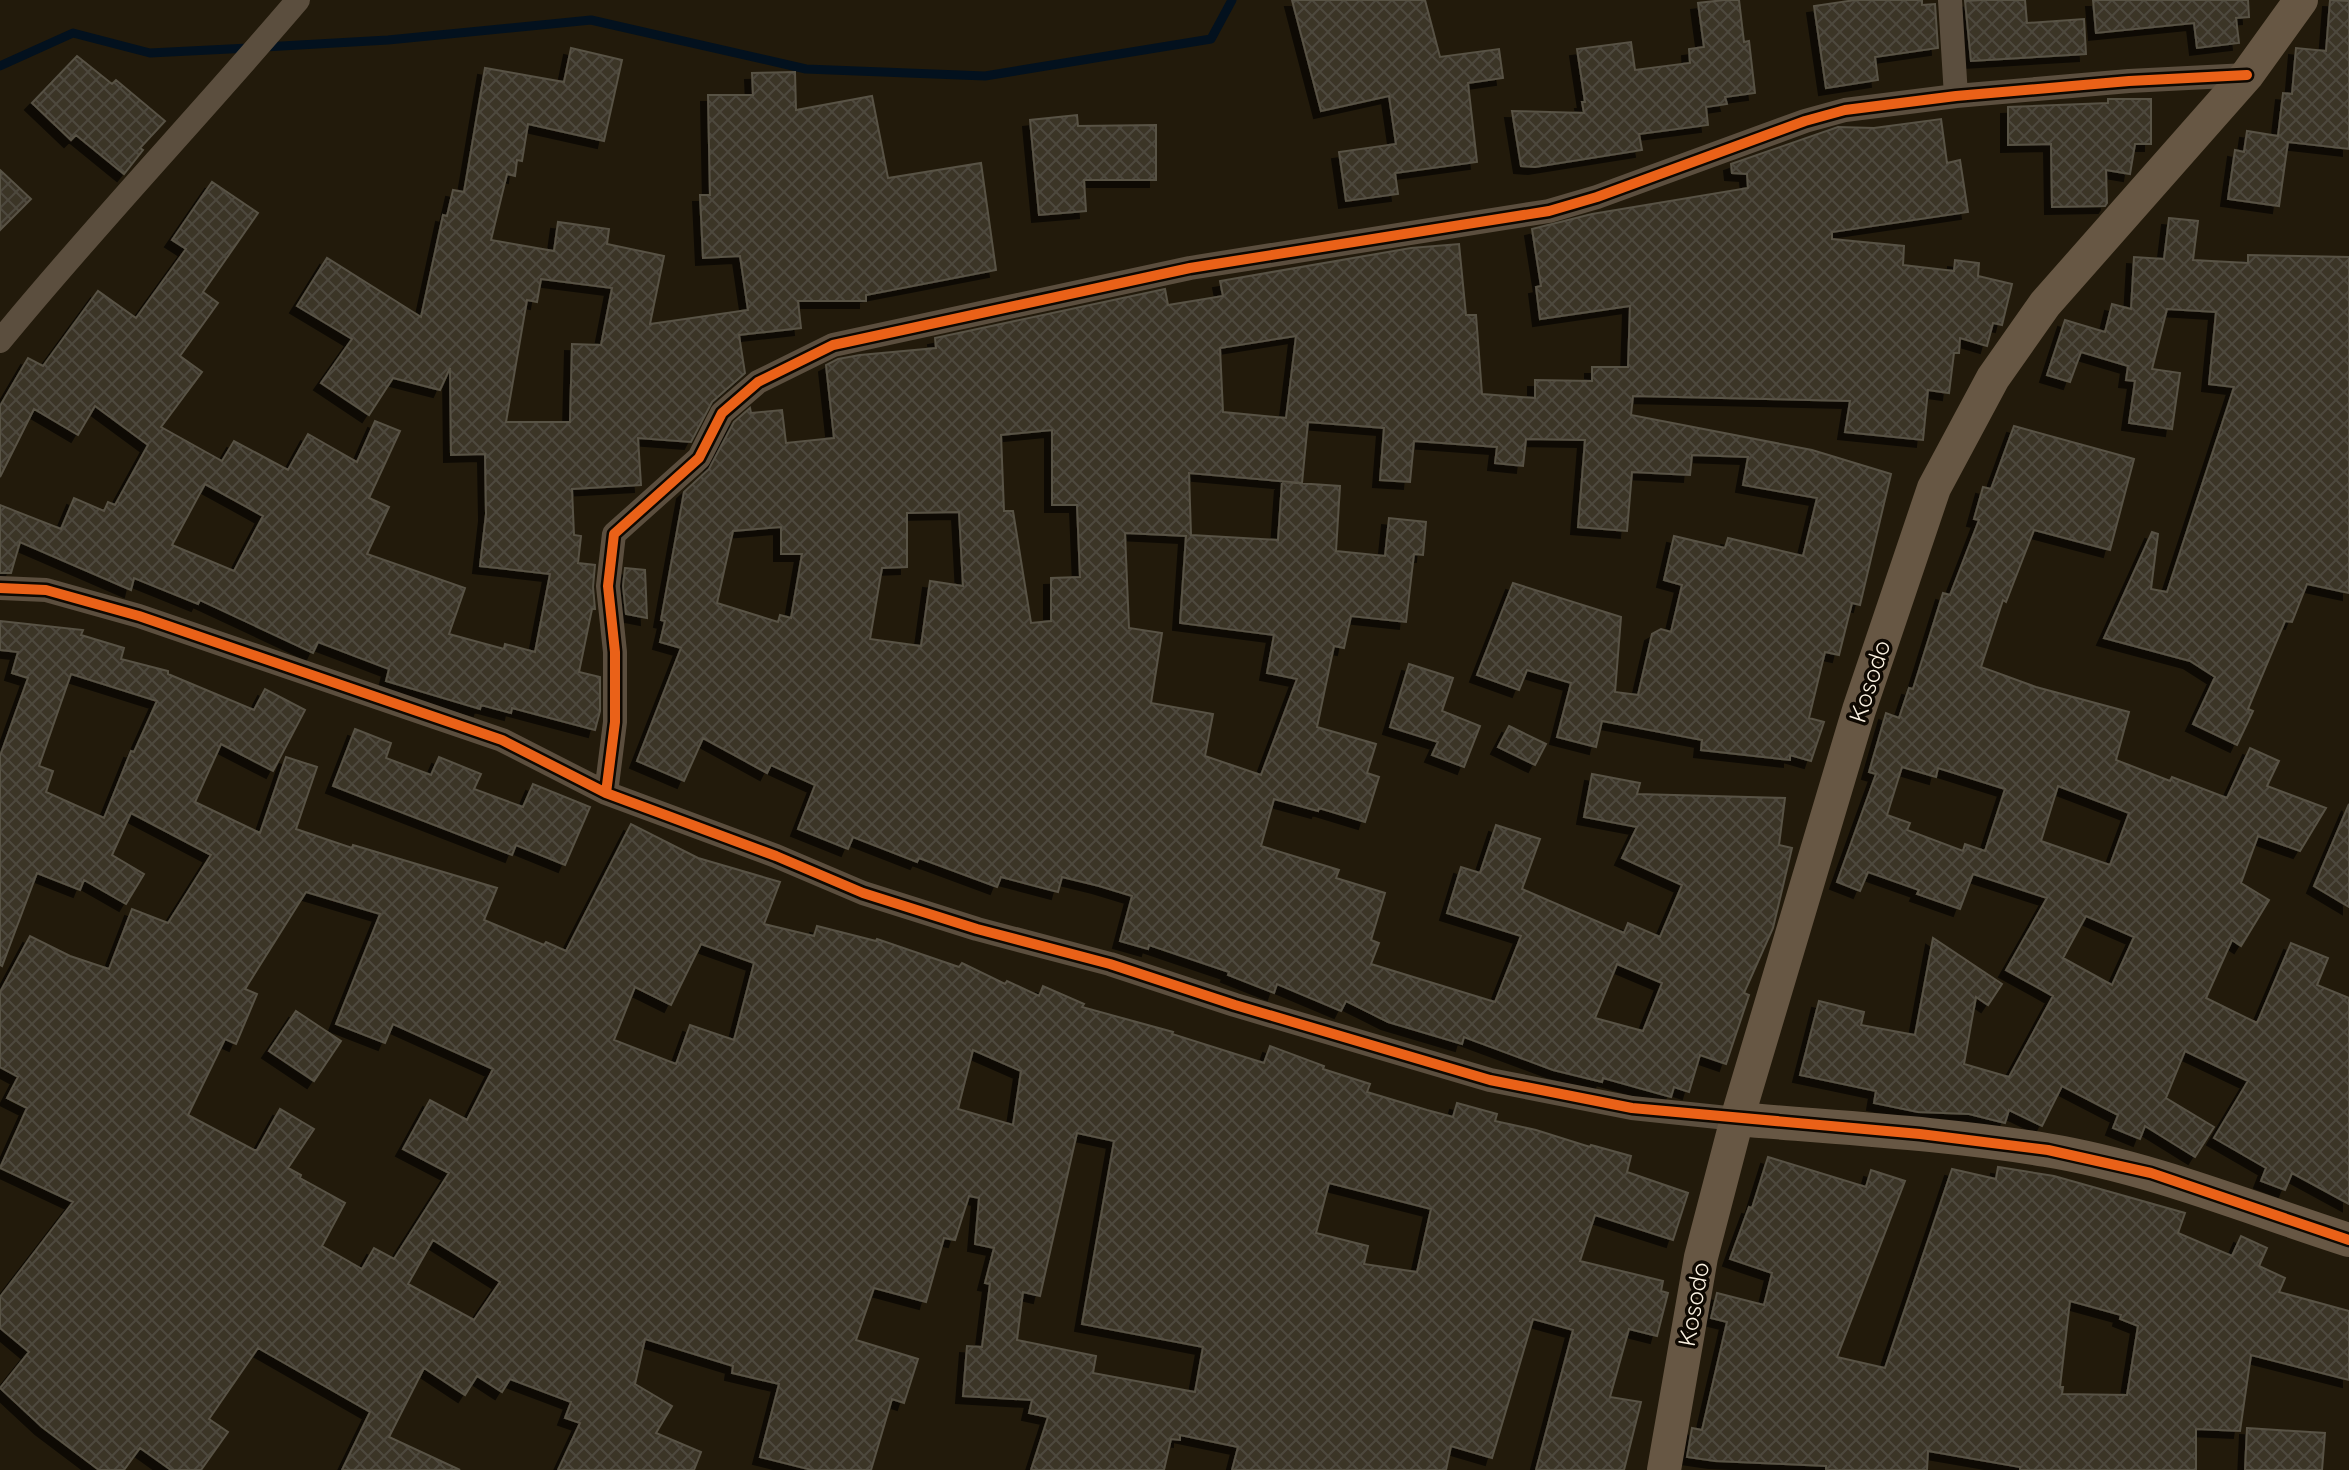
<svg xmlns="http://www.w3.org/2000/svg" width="2349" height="1470" font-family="Quicksand,sans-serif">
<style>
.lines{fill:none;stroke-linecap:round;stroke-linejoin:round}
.stream{stroke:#03111e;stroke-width:9}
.building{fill:url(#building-cross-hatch);stroke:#585245;stroke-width:2;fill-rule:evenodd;filter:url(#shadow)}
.street{stroke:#5b4e3e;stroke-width:24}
.secondary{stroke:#675744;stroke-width:34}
.cycleway-casing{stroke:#0e0801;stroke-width:15}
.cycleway{stroke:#ea6118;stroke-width:10}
.labels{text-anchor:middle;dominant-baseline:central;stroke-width:7;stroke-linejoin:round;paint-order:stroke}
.street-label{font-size:24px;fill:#fbf2e2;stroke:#0e0801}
</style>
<defs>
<pattern id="building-cross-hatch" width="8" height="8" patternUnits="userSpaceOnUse" patternTransform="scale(2)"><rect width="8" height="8" fill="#3b3428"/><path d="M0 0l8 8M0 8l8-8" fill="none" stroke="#4e483d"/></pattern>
<filter id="shadow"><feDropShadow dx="-7" dy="7" stdDeviation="0" flood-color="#0009"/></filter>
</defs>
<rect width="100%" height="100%" fill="#221a0b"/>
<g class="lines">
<path class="stream" d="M264 47 388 40 591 20 806 69 985 76 1211 39 1232 0
M0 66 73 33 150 53 249 48"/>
</g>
<path class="building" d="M1292 0H1425L1440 57 1499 49 1503 78 1468 83 1477 162 1395 173 1398 194 1346 201 1339 152 1396 144 1389 96 1321 111Z
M1724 0H1739L1744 42 1749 41 1755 93 1725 97 1727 104 1706 107 1708 125 1639 134 1642 150 1535 167 1521 166 1512 111 1584 113 1582 102H1585L1577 49 1631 42 1635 70 1690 63 1689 49 1704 47 1698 3Z
M1855 0H1922V5L1935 4 1938 48 1875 57 1878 80 1826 88 1814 6Z
M1982 0H2025L2027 23 2084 19 2086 54 1971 61 1965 1Z
M2093 0H2248L2249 17 2236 18 2239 43 2197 48 2194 23 2096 33Z
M2330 0 2349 1V149L2288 142 2279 206 2228 199 2235 150 2244 152 2247 131 2278 136 2283 93 2292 94 2296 48 2326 51Z
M571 48 622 60 604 141 528 124 522 161 517 160 515 176 507 174 491 240 554 251 558 222 609 229 607 244 664 256 650 324 748 310 740 256 703 258 700 195H710L708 95H753L752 73 795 72 796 110 872 96 888 178 981 163 996 270 866 295V301H798L801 328 739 335 745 373 712 402 691 442 638 438 641 485 572 489 574 535 581 536 578 563 595 565 593 587 595 609H592L579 672 600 677V711L595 730 512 708 511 713 481 705 480 709 386 681 389 669 318 642 313 653 200 600 198 604 134 578 131 590 20 542 11 573H0V505L61 529 74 498 104 511 108 502 115 505 148 445 95 406 78 435 34 409 0 477V406L28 358 43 366 98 291 136 318 186 249 172 240 212 182 258 213 203 292 218 303 180 356 202 372 161 427 222 461 234 441 288 470 308 434 357 462 375 421 400 431 369 498 389 507 367 554 465 588 449 634 504 649 505 644 535 652 550 574 480 566 486 514 485 454 451 455 450 368 440 390 393 378 369 415 321 383 352 339 297 306 327 258 421 317 443 215 447 216 453 190 464 192 485 68 564 82ZM541 279 612 288 601 345 572 344 570 422H506L527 300 537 302ZM205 484 263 516 234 571 172 545Z
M77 56 112 84 116 80 165 121 140 148 143 150 124 174 76 135 71 140 32 103Z
M2108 99H2151V144H2135L2130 174 2106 170 2107 203 2105 206 2052 207 2051 144 2008 145V107L2108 103Z
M1077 115 1078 126 1156 125V180H1084L1086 211 1039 215 1030 120Z
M1941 119 1947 163 1960 160 1968 212 1832 232V239L1904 246 1903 265 1954 271 1955 260 1979 263 1978 276 2012 284 2002 325 1993 323 1987 346 1960 338 1959 353H1954L1949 393 1928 390 1923 440 1845 432 1850 401 1633 396 1631 415 1812 450 1891 474 1860 605 1852 603 1839 655 1825 652 1809 718 1824 722 1811 761 1790 755V760L1701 750 1702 740 1602 721 1596 747 1557 737 1571 683 1527 670 1519 690 1477 675 1513 583 1621 617 1615 692 1638 695 1652 634 1661 629 1671 632 1682 585 1664 580 1674 536 1725 548 1728 538 1803 556 1817 498 1743 485 1748 457 1692 455 1690 475 1632 472 1627 531 1578 527 1585 440 1526 439 1523 466 1495 463 1497 447 1414 441 1410 482 1380 480 1384 428 1308 422 1302 483 1189 473 1191 535 1278 540 1282 482 1340 486 1336 551 1385 556 1389 518 1426 522 1423 555 1414 554 1406 622 1351 616 1344 648 1334 646 1317 727 1376 744 1367 773 1379 777 1365 822 1319 808 1318 811 1274 799 1261 846 1339 870 1336 878 1385 893 1371 940 1379 943 1371 964 1495 1002 1521 936 1447 913 1461 867 1480 873 1496 825 1540 839 1522 889 1624 933 1628 923 1660 937 1682 885 1622 858 1637 827 1584 817 1592 774 1640 783 1637 794 1785 798 1779 845 1792 848 1773 928 1744 993 1749 995 1726 1064 1700 1055 1689 1092 1674 1087 1671 1097 1603 1078 1602 1082 1553 1070 1464 1037 1462 1044 1388 1022 1346 1001 1341 1011 1277 984 1274 993 1228 975 1229 972 1149 945 1148 949 1120 941 1132 896 1099 886 1062 877 1058 892 1001 877 997 887 919 858 917 862 853 837 848 849 798 829 815 785 771 765 767 773 703 738 684 781 637 761 681 648 660 642 665 621 661 620 684 492 709 469 734 422 750 408 751 413 782 410 786 443 834 438 826 365 838 359 860 355 936 348 935 338 1165 289 1168 305 1223 296 1220 281 1411 248 1459 244 1466 315H1476L1482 394 1535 398V380L1592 381V367H1628L1630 306 1540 319 1536 287 1541 286 1532 229 1592 214 1748 188 1747 174 1732 173 1731 164 1838 127 1874 128ZM1296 336 1286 418 1223 412 1220 348ZM1052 430V505H1077L1080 577 1051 578V621L1031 623 1013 511H1004L1001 435ZM959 512 963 586 930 581 921 646 870 639 882 568 907 567V513ZM781 527V554H802L791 618 780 615 778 622 717 603 733 531ZM1125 533 1186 536 1180 623 1274 635 1267 673 1297 679 1261 775 1205 756 1213 714 1151 703 1162 633 1129 628ZM1617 964 1662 983 1643 1031 1595 1018Z
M0 170 31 199 0 230Z
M2169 218 2198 221 2193 260 2248 263V255L2349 257V593L2307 584 2292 622 2285 621 2248 709 2253 711 2237 745 2193 724 2215 677 2190 661 2104 638 2152 532 2158 534 2151 589 2167 592 2234 387 2209 384 2216 312 2167 309 2152 369 2180 373 2172 429 2129 423 2135 381 2126 380 2128 366 2081 352 2070 382 2047 375 2065 320 2105 332 2112 304 2131 309 2134 257 2164 259Z
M2014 426 2134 459 2110 550 2034 530 2006 602 2003 600 1981 667 2036 687 2129 712 2116 760 2170 781 2172 777 2227 798 2250 748 2279 761 2267 786 2326 808 2300 851 2258 836 2241 883 2269 900 2241 946 2232 940 2206 998 2257 1023 2291 943 2328 958 2317 985 2349 998V1204L2292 1173 2285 1190 2261 1181 2266 1168 2214 1138 2248 1081 2185 1051 2166 1098 2214 1127 2195 1157 2145 1126 2140 1139 2113 1128 2118 1115 2062 1086 2042 1126 2009 1110 2005 1123 1969 1114 1918 1112 1874 1103 1876 1091 1800 1075 1819 1001 1864 1012 1861 1025 1915 1035 1933 938 2002 984 1988 1005 1976 997 1964 1064 2009 1077 2053 996 2006 970 2047 898 1973 874 1960 909 1917 894 1919 890 1868 872 1860 891 1837 882 1876 774 1869 772 1886 713 1899 718 1909 688 1913 689 1943 593 1950 595 1979 520 1974 519 1983 487 1991 489ZM1902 767 1936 777 1938 768 2005 789 1985 851 1965 844 1963 851 1907 830 1910 823 1887 815ZM2058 786 2129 813 2110 865 2041 841ZM2086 916 2134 937 2112 985 2063 958Z
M625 568 645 570 647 618 626 614 623 586Z
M0 621 83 630 81 635 124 648 121 659 168 671V674L254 710 265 689 305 710 273 771 221 744 195 802 260 833 286 757 317 767 296 829 352 848 353 845 497 888 484 920 544 945 546 942 566 951 631 824 698 858 780 882 764 924 814 936 817 926 876 941 877 939 959 967 962 963 1005 984 1007 981 1039 996 1043 986 1084 1004 1082 1007 1173 1032 1172 1034 1264 1063 1270 1046 1324 1066 1323 1069 1370 1084 1367 1092 1427 1110 1453 1117 1457 1103 1497 1114 1495 1121 1536 1130 1590 1147 1591 1145 1631 1156 1627 1172 1688 1193 1673 1240 1595 1215 1580 1261 1663 1281 1661 1291 1668 1293 1657 1336 1629 1329 1610 1397 1641 1402 1624 1470H1536L1573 1330 1533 1319 1492 1458 1451 1446 1446 1470H1232L1238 1447 1180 1435V1440L1171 1439 1164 1470H1031L1048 1417 1029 1413 1032 1400 963 1396 967 1346 982 1347 990 1284 985 1283 994 1248 975 1244 979 1198 969 1196 955 1240 944 1238 926 1302 874 1288 856 1340 918 1359 904 1403 892 1399 871 1470H812L760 1457 779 1384 732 1373 733 1366 645 1339 635 1384 672 1406 656 1433 701 1452 694 1470H558L580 1423 565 1418 571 1402 510 1379 502 1392 477 1376 465 1395 424 1368 389 1437 460 1470H342L370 1412 258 1348 209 1419 228 1432 201 1470H171L140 1448 124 1470H99L42 1427 0 1388 29 1352 0 1328V1297L73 1202 0 1168 27 1108 7 1098 18 1077 0 1067V992L30 936 70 956 109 969 132 909 168 923 211 855 131 813 112 855 144 874 126 904 84 880 80 890 37 873 2 966 0 965V756L28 678 12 673 18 652 0 650ZM71 674 157 701 134 752 131 751 104 818 46 792 53 771 39 766ZM306 892 380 914 336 1024 385 1043 393 1024 493 1069 467 1120 430 1100 403 1149 449 1173 394 1259 374 1248 362 1269 322 1246 345 1203 300 1178 301 1175 288 1168 314 1129 280 1109 257 1150H254L188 1115 225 1039 236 1044 257 994 245 989ZM701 944 754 963 734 1040 690 1025 676 1064 614 1040 635 987 671 1005ZM973 1050 1021 1071 1013 1125 958 1109ZM1077 1133 1114 1141 1082 1324 1203 1347 1195 1392 1093 1373 1096 1356 1017 1340 1023 1292 1040 1296ZM1329 1183 1431 1209 1417 1272 1364 1264 1368 1246 1316 1233ZM433 1240 500 1282 474 1320 408 1284Z
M1409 664 1453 678 1442 711 1480 726 1464 767 1432 755 1438 742 1390 727Z
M1509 726 1546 744 1535 765 1498 747Z
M355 729 391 743 386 758 431 775 439 757 481 774 474 789 523 807 533 784 590 807 565 865 516 845 512 855 333 786Z
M2349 804V907L2314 886Z
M296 1011 341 1041 314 1081 269 1051Z
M1768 1157 1866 1187 1871 1170 1905 1181 1837 1357 1885 1368 1952 1169 1996 1179 1998 1167 2054 1176 2185 1213 2178 1233 2232 1256 2241 1236 2267 1248 2259 1266 2285 1278 2279 1292 2349 1311V1380L2251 1355 2240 1431 2196 1429V1470H2020V1467L1928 1451 1927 1470H1826V1466L1715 1461 1687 1457 1692 1428 1702 1430 1727 1322 1711 1318 1717 1293 1764 1305 1772 1273 1730 1259 1749 1207 1752 1208ZM2070 1301 2121 1315 2120 1319 2138 1326 2127 1395 2062 1394 2063 1387H2060Z
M2247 1428 2325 1433 2322 1470H2245Z"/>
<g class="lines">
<path class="street" d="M1950 0 1956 96
M0 341C96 224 200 115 298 0
M0 588 46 590 139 616 502 740 606 793 776 856 863 893 977 929 1110 964 1235 1005 1490 1080 1632 1108 1737 1119
M606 793 615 722V652L608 586 614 534 699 458 722 413 758 382 833 345 1190 268 1549 211 1597 197 1805 121 1845 110 1956 96 2129 81 2247 75"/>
<path class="secondary" d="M1737 1119C1840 1128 1944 1133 2046 1150 2150 1167 2249 1208 2349 1240
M1664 1470 1701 1257 1737 1119 1859 710 1934 488 1993 378 2045 304 2247 75 2301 0"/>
<g class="cycleway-casing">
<path id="cycleway" d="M0 588 46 590 139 616 502 740 606 793 776 856 863 893 977 929 1110 964 1235 1005 1490 1080 1632 1108 1920 1134 2048 1150 2151 1173 2349 1240
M606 793 615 722V652L608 586 614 534 699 458 722 413 758 382 833 345 1190 268 1549 211 1597 197 1805 121 1845 110 1956 96 2129 81 2247 75"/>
</g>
<use href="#cycleway" class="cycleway"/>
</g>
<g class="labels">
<g class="street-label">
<text transform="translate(1869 681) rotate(-72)">Kosodo</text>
<text transform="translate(1693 1304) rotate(-80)">Kosodo</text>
</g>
</g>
</svg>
